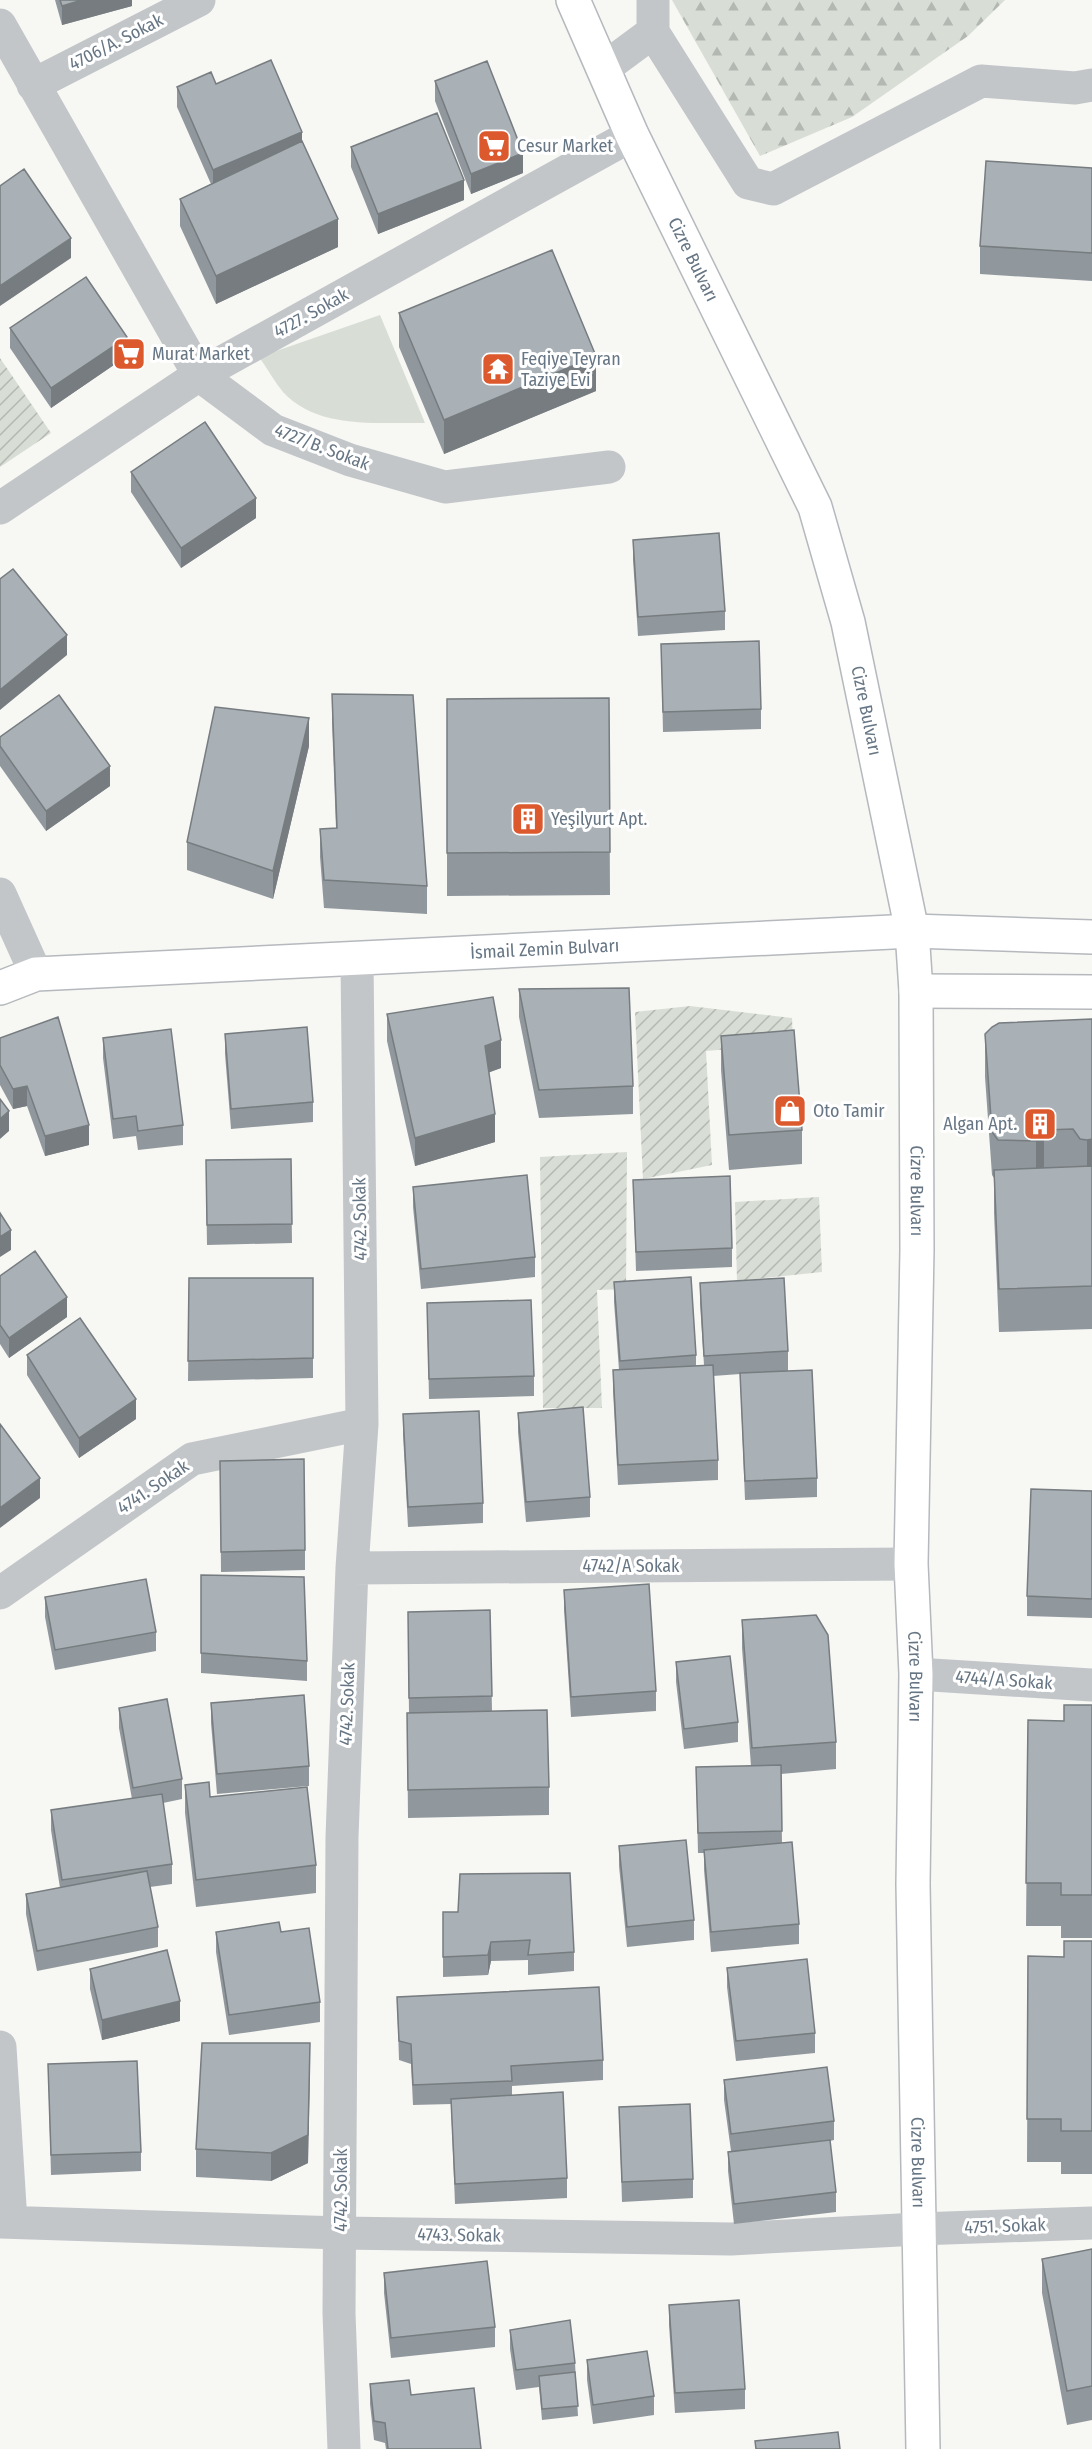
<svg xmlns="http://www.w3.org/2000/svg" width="1092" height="2449" font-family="'Fira Sans Condensed',sans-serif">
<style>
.grass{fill:#d8ded5}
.forest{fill:url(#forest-firs)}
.garden{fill:url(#garden-furrows)}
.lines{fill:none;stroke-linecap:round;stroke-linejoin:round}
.major-casing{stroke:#b5b9bd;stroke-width:36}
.minor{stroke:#c2c6c9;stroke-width:33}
.major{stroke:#fff;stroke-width:33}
.wall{fill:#91989d}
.shaded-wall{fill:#767c7f}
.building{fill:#a9b1b6;stroke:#767c7f;stroke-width:1.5}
.labels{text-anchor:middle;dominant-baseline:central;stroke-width:6;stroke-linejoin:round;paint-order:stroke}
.street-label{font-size:18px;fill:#677684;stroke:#fff}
.poi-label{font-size:18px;fill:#677684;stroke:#fff;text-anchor:start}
</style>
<defs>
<pattern id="forest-firs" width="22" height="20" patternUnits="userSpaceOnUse" patternTransform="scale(1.5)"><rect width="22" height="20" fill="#d8ded5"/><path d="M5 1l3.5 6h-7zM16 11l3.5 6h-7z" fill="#b3b9b2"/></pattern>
<pattern id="garden-furrows" width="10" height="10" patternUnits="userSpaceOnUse" patternTransform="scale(1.5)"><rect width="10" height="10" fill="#d8ded5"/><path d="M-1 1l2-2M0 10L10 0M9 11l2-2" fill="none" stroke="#b3b9b2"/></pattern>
</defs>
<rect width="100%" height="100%" fill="#f7f7f4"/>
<path class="grass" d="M380 315 425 423C378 422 318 430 283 392 274 381 267 368 259 357Z"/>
<path class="forest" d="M672 0H1005L968 36 852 117 760 156Z"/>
<path class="garden" d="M0 358 51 433 0 467Z
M690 1006 792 1018 793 1044 706 1051 712 1165 643 1179 635 1012Z
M627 1152 626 1289 597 1290 602 1408H543L540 1157Z
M819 1197 822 1272 737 1281 735 1202Z"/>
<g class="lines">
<g class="major-casing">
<g id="major">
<path id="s1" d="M573 0 632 135 815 507 848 622 912 931 916 991 917 1250 911 1564 916 1674 913 1884 923 2449"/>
<path id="s2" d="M0 988 36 974 912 931 1092 937"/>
<path d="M916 991 1092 992"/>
</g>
</g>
<path class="minor" d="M0 25 199 375 273 430 350 460 445 487 609 467
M653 32 748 183 773 189 981 81 1075 88 1092 85
M603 69 653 32V0
M33 85 199 0
M0 508 199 375 632 135
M0 894 36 974
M352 1568 911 1564
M0 1593 192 1459 362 1424
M916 1674 1092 1685
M0 2047 11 2222
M0 2222 341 2233 731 2239 918 2229 1092 2223
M344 2449 339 2313 342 1837 352 1568 362 1424 357 960"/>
<use href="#major" class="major"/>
</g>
<path class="wall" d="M55 0H132V6L62 25Z
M435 81 523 173 471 194 435 101Z
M216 84 302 141 338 247 216 304 180 226V199L211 184 177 107V87Z
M351 147 464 200 378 234 351 167Z
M1092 168V281L980 274V246Z
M399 313 596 391 444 454 399 347Z
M10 328 127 356 51 408 10 348Z
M131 472 256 518 181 568 131 492Z
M633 540 725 611V630L638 636 633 560Z
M661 644 761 709V729L663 732Z
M332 694 427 886V914L324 908 320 857V829L336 828 332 722Z
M609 698 610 895 447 896V699Z
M0 737 110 786 46 831 0 766Z
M309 746 273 899 187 870V842Z
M519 989 633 1086V1114L539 1118 519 1017Z
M387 1014 501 1068 489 1072 495 1142 415 1166 387 1041Z
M1092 1019V1329L999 1332 994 1213V1178L992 1175 985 1077V1034Z
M225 1034 313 1102V1122L231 1129 225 1054Z
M721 1036 802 1130V1164L729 1170 721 1070Z
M0 1038 89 1145 45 1156 27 1106 13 1109 0 1085Z
M103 1038 183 1125V1145L138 1150 136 1136 113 1139 103 1058Z
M291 1159 292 1243 207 1245 206 1180Z
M633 1180 732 1248V1267L636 1271Z
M413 1187 535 1257V1277L421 1289 413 1207Z
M0 1276 67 1317 9 1358 0 1344Z
M189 1278H313V1378L188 1381Z
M614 1282 696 1355V1366L704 1365 700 1303V1283L788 1351V1371L817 1478V1497L745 1500 740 1374 713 1376 718 1460V1480L618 1485 613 1390V1370H619L614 1302Z
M427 1303 534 1376V1396L429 1399Z
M27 1355 136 1419 79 1458 27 1375Z
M518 1413 590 1497V1517L526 1522 518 1432Z
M403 1414 483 1503V1523L408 1527 403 1434Z
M220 1461 305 1550V1570L221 1572Z
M1092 1491V1618L1027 1616V1596Z
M201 1575 307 1661V1681L201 1673Z
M564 1590 656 1691V1711L571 1717 564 1610Z
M45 1597 156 1632V1651L55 1670 45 1617Z
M490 1610 492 1711 549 1787V1815L408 1818 407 1713H409L408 1632Z
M742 1620 836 1742V1769L781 1774 782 1843 799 1924V1944L711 1952 704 1870V1853H698L696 1767 751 1766 742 1648Z
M676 1662 738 1722V1742L684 1749 676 1682Z
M211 1703 309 1766V1786L217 1794 211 1723Z
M1092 1705V1938H1061V1926H1026L1028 1720 1064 1721Z
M119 1708 182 1779V1799L163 1803 172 1864V1884L150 1887 158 1927V1947L37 1971 26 1914V1894L60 1888 51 1830V1810L132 1799 119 1728Z
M185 1785 210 1797 316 1865V1893L196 1907 185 1813Z
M619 1846 694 1920V1940L627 1947 619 1866Z
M443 1912 574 1952V1971L528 1975V1960L491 1961 488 1975 443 1977Z
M216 1932H281L320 2002V2022L229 2035 216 1952Z
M1092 1941V2174H1061V2162H1027L1028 1956 1064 1957Z
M727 1968 815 2033V2053L736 2061 727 1987Z
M90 1969 180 2021 102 2040 90 1989Z
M397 1997 603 2060V2080L512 2086V2095L567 2178V2198L455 2204 451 2104 413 2105 411 2064 399 2060Z
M48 2064 141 2152V2171L51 2175Z
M310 2071 308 2163 271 2181 196 2177V2149Z
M724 2080 834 2121V2140L830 2141 836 2192V2212L734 2224 728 2171V2152L731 2151 724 2100Z
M619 2107 693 2179V2198L622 2202Z
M1092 2249V2420L1067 2425 1042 2293V2259Z
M384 2273 495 2327V2347L391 2358 384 2293Z
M669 2305 745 2389V2409L675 2413 669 2325Z
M510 2330 575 2363 578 2416 542 2420 539 2387 516 2390 510 2349Z
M587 2360 654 2396V2415L593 2424 587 2380Z
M370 2384 411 2395 481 2449H386L385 2443 374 2440 370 2404Z"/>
<path class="shaded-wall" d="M82 0H132V6L62 25V6Z
M302 132V151L213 190V170Z
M523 153V173L471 194V174Z
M464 180V200L378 234V214Z
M338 219V247L216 304V276Z
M71 238V258L0 306V286Z
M127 337V356L51 408V388Z
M596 356V391L444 454V420Z
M256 498V518L181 568V548Z
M67 635V655L0 710V690Z
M309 718V746L273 899V871Z
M110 766V786L46 831V811Z
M501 1040V1068L485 1074V1046Z
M27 1086V1106L13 1109V1089Z
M9 1111V1131L0 1139V1119Z
M495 1114V1142L415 1166V1138Z
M89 1125V1145L45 1156V1136Z
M1044 1130V1173L1036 1184V1141Z
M1092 1139V1182L1087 1183V1140Z
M11 1230V1250L0 1257V1237Z
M67 1297V1317L9 1358V1338Z
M136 1399V1419L79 1458V1438Z
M40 1478V1498L0 1528V1508Z
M491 1942V1961L488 1975V1955Z
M180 2001V2021L102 2040V2020Z
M310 2043 308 2163 271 2181V2153Z"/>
<path class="building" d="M60 0H82L62 6Z
M271 60 302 132 213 170 177 87 211 72 216 84Z
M487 61 523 153 471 174 435 81Z
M437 113 464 180 378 214 351 147Z
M302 141 338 219 216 276 180 199Z
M986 161 1092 168V253L980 246Z
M24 169 71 238 0 286V186Z
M552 250 596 356 444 420 399 313Z
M86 277 127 337 51 388 10 328Z
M205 422 256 498 181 548 131 472Z
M719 533 725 611 638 617 633 540Z
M13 569 67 635 0 690V579Z
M759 641 761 709 663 712 661 644Z
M332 694 413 695 427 886 324 880 320 829 337 828Z
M59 695 110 766 46 811 0 746V737Z
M609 698 610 852 447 853V699Z
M215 707 309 718 273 871 187 842Z
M629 988 633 1086 539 1090 519 989Z
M493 997 501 1040 485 1046 495 1114 415 1138 387 1014Z
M58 1017 89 1125 45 1136 27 1086 13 1089 0 1065V1038Z
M1092 1019V1139L1087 1140 1080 1139 1073 1129 1044 1130 1036 1141 998 1140 992 1132 985 1034 992 1027 999 1023Z
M307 1027 313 1102 231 1109 225 1034Z
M171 1029 183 1125 138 1131 136 1116 113 1119 103 1038Z
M794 1030 802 1130 729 1135 721 1036Z
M0 1099 9 1111 0 1119Z
M291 1159 292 1224 207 1225 206 1160Z
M1092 1166V1286L999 1289 994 1170Z
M527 1175 535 1257 421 1269 413 1187Z
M730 1176 732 1248 636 1252 633 1180Z
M0 1213 11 1230 0 1237Z
M35 1251 67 1297 9 1338 0 1325V1276Z
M691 1277 696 1355 620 1361 614 1282Z
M189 1278H313V1358L188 1361Z
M784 1278 788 1351 704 1356 700 1283Z
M531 1300 534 1376 429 1379 427 1303Z
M80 1318 136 1399 79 1438 27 1355Z
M713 1365 718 1460 618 1465 613 1370Z
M812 1370 817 1478 745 1481 740 1373Z
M583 1407 590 1497 526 1502 518 1413Z
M479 1411 483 1503 408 1507 403 1414Z
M0 1424 40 1478 0 1508Z
M304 1459 305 1550 221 1552 220 1461Z
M1031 1489 1092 1491V1599L1027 1596Z
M201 1575 304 1577 307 1661 201 1653Z
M146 1579 156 1632 55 1650 45 1597Z
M649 1584 656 1691 571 1697 564 1590Z
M490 1610 492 1696 409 1698 408 1612Z
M816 1615 828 1635 836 1742 752 1748 742 1620Z
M730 1656 738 1722 684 1729 676 1662Z
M304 1695 309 1766 217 1774 211 1703Z
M167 1699 182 1779 133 1788 119 1708Z
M1064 1705H1092V1895H1061V1883H1026L1028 1720 1064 1721Z
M547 1710 549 1787 408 1790 407 1713Z
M781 1765 782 1831 698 1833 696 1767Z
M209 1782 210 1797 307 1787 316 1865 196 1880 185 1785Z
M162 1794 172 1864 62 1880 51 1810Z
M686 1840 694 1920 627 1927 619 1846Z
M792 1842 799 1924 711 1932 704 1850Z
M147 1871 158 1927 37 1951 26 1894Z
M570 1873 574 1952 528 1955 530 1940 491 1942 488 1955 443 1957V1912H458L460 1874Z
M279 1922 281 1932 309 1928 320 2002 229 2015 216 1932Z
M1064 1941H1092V2131H1061V2119H1027L1028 1956 1064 1957Z
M167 1950 180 2001 102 2020 90 1969Z
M807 1959 815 2033 736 2041 727 1968Z
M599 1987 603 2060 511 2066 512 2081 413 2085 411 2044 399 2041 397 1997Z
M202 2043H310L308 2135 271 2153 196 2149Z
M137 2061 141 2152 51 2155 48 2064Z
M827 2067 834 2121 731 2134 724 2080Z
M563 2092 567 2178 455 2184 451 2099Z
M690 2104 693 2179 622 2182 619 2107Z
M830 2140 836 2192 734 2204 728 2152Z
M1092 2249V2386L1067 2391 1042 2259Z
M487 2261 495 2327 391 2338 384 2273Z
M739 2300 745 2389 675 2393 669 2305Z
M570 2320 575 2363 516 2370 510 2330Z
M647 2351 654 2396 593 2405 587 2360Z
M575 2372 578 2406 542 2409 539 2376Z
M409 2380 411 2395 474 2388 481 2449H388L385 2423 374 2421 370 2384Z
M838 2432 840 2449H756L755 2441Z"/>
<defs>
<g id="supermarket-square" transform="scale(1.725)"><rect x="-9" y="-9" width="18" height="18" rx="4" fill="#dc592e" stroke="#fff"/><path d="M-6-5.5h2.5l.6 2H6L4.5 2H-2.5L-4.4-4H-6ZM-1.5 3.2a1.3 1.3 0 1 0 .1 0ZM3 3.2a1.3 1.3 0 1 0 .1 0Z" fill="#fff"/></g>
<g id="temple-square" transform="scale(1.725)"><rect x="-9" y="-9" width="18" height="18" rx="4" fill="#dc592e" stroke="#fff"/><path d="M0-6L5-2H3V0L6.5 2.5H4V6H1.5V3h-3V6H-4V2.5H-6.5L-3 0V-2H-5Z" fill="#fff"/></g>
<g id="building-square" transform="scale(1.725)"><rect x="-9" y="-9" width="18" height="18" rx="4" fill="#dc592e" stroke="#fff"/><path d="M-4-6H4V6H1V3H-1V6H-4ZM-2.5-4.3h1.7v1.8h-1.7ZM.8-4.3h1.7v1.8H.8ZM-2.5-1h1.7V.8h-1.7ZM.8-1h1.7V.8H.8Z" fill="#fff"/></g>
<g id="shop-square" transform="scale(1.725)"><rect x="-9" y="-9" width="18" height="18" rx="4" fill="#dc592e" stroke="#fff"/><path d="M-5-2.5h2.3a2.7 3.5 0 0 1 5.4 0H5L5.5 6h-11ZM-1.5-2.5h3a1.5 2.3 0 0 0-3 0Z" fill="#fff"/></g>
</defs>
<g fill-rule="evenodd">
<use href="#supermarket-square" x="494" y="146"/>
<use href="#supermarket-square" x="129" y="354"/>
<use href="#temple-square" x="498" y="369"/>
<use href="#building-square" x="528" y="819"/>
<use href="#shop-square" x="790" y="1111"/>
<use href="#building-square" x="1040" y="1124"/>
</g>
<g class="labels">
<g class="street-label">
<text transform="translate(116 42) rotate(-27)">4706/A. Sokak</text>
<text stroke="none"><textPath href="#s1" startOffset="286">Cizre Bulvarı</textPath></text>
<text transform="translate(311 313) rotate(-29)">4727. Sokak</text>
<text transform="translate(322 447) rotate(21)">4727/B. Sokak</text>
<text stroke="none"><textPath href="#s1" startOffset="772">Cizre Bulvarı</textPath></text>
<text stroke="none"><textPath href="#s2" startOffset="548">İsmail Zemin Bulvarı</textPath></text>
<text stroke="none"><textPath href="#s1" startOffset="1257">Cizre Bulvarı</textPath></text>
<text transform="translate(360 1219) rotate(-91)">4742. Sokak</text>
<text transform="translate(153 1487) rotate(-34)">4741. Sokak</text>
<text x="631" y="1566">4742/A Sokak</text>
<text stroke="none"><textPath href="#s1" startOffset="1743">Cizre Bulvarı</textPath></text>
<text transform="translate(1004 1680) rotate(4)">4744/A Sokak</text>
<text transform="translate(347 1704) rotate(-88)">4742. Sokak</text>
<text stroke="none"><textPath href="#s1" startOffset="2229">Cizre Bulvarı</textPath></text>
<text transform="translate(341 2190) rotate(-90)">4742. Sokak</text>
<text transform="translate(1005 2226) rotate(-2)">4751. Sokak</text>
<text transform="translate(459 2235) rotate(1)">4743. Sokak</text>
</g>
<g class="poi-label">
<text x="517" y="146">Cesur Market</text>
<text x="152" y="354">Murat Market</text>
<text x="521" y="359">Feqiye Teyran<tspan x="521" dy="21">Taziye Evi</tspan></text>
<text x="551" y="819">Yeşilyurt Apt.</text>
<text x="813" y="1111">Oto Tamir</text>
<text x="1017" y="1124" text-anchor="end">Algan Apt.</text>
</g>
</g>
</svg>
